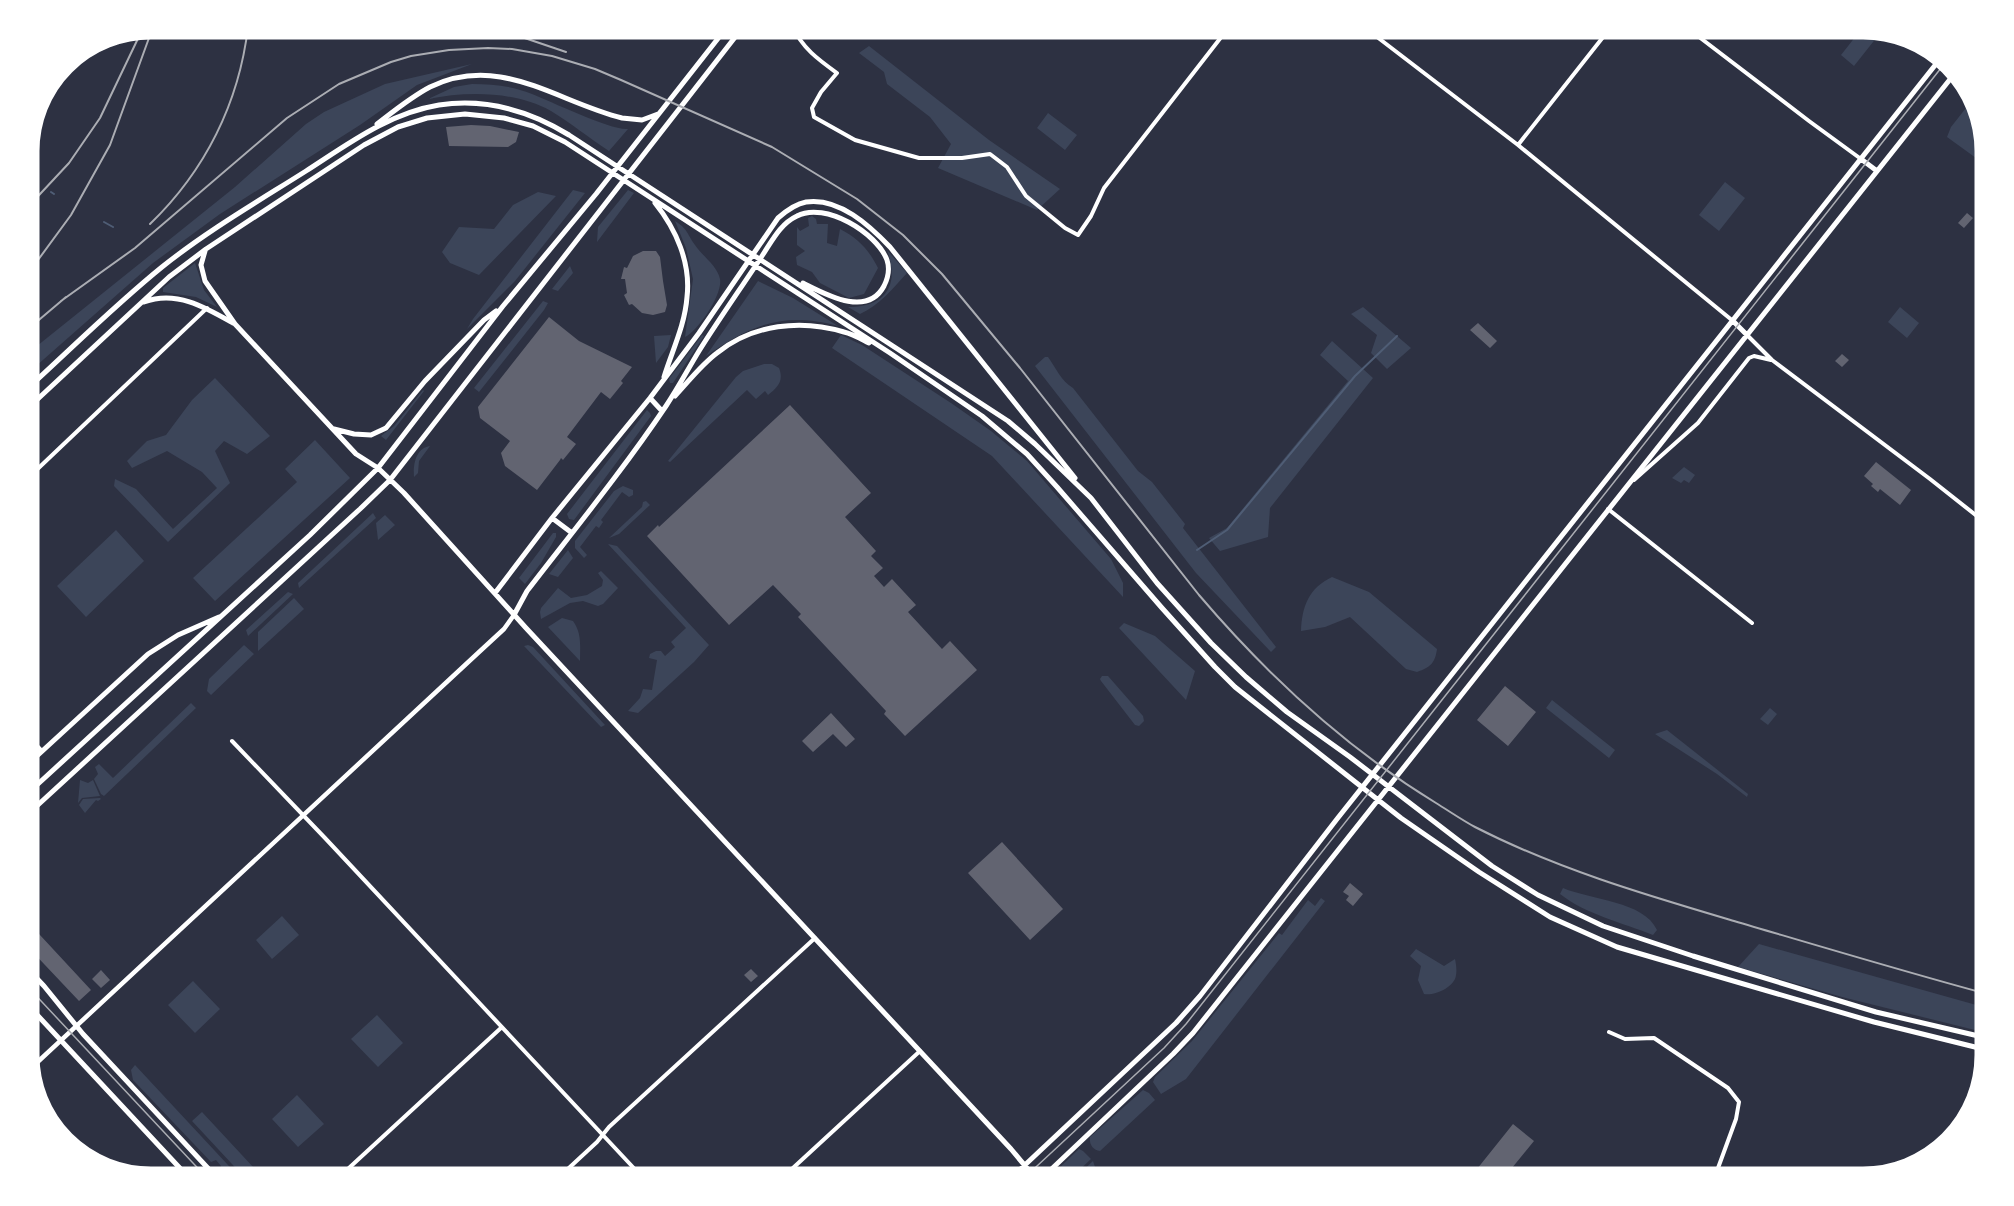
<svg xmlns="http://www.w3.org/2000/svg" width="2014" height="1206" font-family="Inter,sans-serif">
<style>
.green{fill:#3c4559}
.lines{fill:none;stroke-linecap:round;stroke-linejoin:round}
.stream{stroke:#4f5d75;stroke-width:2}
.building{fill:#626471}
.minor{stroke:#fff;stroke-width:4}
.tertiary{stroke:#fff;stroke-width:4.5}
.secondary{stroke:#fff;stroke-width:5}
.primary{stroke:#fff;stroke-width:5}
.tram{stroke:#abadb3;stroke-width:1.5}
.rail{stroke:#abadb3;stroke-width:2}
.rim{fill:none;stroke:#fff;stroke-width:3}
</style>
<rect width="100%" height="100%" fill="#2d3142"/>
<path class="green" d="M1863 27 1877 37 1854 66 1841 55Z
M869 46 989 140 1060 189 1037 210 938 168 951 144 930 117 887 84 884 72 859 53Z
M472 64 417 85 360 125 220 214 153 263 27 374V354L235 187 306 124 324 112 385 84Z
M472 84C493 84 512 86 532 94 550 101 612 131 628 129L609 151C589 138 571 123 551 111 515 91 467 91 428 99L454 87Z
M1973 99 1987 143V166L1947 137 1951 127Z
M1048 113 1077 135 1065 150 1037 128Z
M1725 182 1745 198 1719 231 1699 215Z
M573 190 585 193 515 281 467 329 473 319Z
M628 190 634 193 597 242 598 227Z
M538 192 556 196 479 275 450 263 442 252 459 227 494 229 513 205Z
M812 216 816 219 817 224H828L827 243 837 246 840 229C858 238 869 250 878 268L864 294 849 298 820 283 812 272 797 265 796 257 805 251 797 245V227L800 231 809 226 808 218Z
M675 221C688 229 687 234 695 245 702 256 717 265 720 279 723 294 698 331 685 337L693 279 686 248Z
M887 250 907 273C892 289 880 305 860 314L848 307C886 307 900 285 887 250Z
M195 263 204 290 217 307 196 297 163 292V288Z
M570 266 573 273 558 291 552 289Z
M758 281 793 298 838 326C783 311 751 325 706 356Z
M543 301 548 303 544 310 479 392 474 388Z
M1363 307 1411 348 1387 369 1371 353 1377 335 1351 314Z
M1900 307 1919 323 1907 338 1888 322Z
M671 335 668 347 656 363 654 336Z
M702 335 704 336 673 383H670L669 379Z
M841 335 862 345 951 403 991 431 1027 461 1111 559 1123 583V597L992 456 832 348Z
M1332 341 1373 378 1270 508 1268 537 1220 551 1209 538 1227 528 1348 381 1320 355Z
M1045 357H1048C1056 368 1061 381 1073 388L1138 471 1152 482 1185 524 1183 528 1276 647 1271 652 1196 573 1035 366Z
M764 364H772L779 368C784 381 778 387 768 395L765 391 756 399 747 390 670 462 668 461 736 377 743 371Z
M215 378 270 436 247 454 224 441 215 451 230 483 168 542 114 486 115 479 136 489 173 529 217 488 202 472 167 451 132 468 127 461 147 441 166 435 192 400Z
M423 390 424 391 386 440 381 436 394 426Z
M647 410 650 413 651 416 574 520 569 519 567 514Z
M315 440 350 478 215 601 193 578 297 482 285 469Z
M430 446 419 461 418 473 414 477C413 464 416 448 430 446Z
M1684 467 1695 475 1689 483 1684 480 1681 483 1672 478Z
M623 486 633 490V495L629 497 622 492 601 520 603 522 599 528 596 526 580 547 587 555 584 558 575 548V541L614 491Z
M646 501 650 505 619 534 609 538 642 507 643 502Z
M373 513 376 518 299 588 298 583Z
M385 515 395 525 378 540 376 523Z
M116 530 144 561 86 617 57 586Z
M553 533H556V537L541 563 525 584 519 578Z
M608 544 617 546 709 645 694 662 638 713 628 711 640 698 643 689 652 690 657 660 649 658 650 654 656 651H661L665 656 675 647 671 642 686 628Z
M568 550 573 558 558 577 549 574Z
M601 571 618 588 603 604 598 606 583 601 570 603 541 619 540 612 541 608 558 588 571 598 587 595 602 586 603 580 598 573Z
M1332 577 1369 592 1437 649C1435 663 1431 667 1417 672L1406 669 1350 617 1325 627 1301 631C1302 606 1309 588 1332 577Z
M288 592 293 594 248 636 246 630Z
M294 598 304 609 258 651V632Z
M562 618 573 621C582 633 580 647 580 661L548 627Z
M1124 623 1155 636 1195 671 1186 700 1119 628Z
M244 645 254 654 211 695 207 691 209 679Z
M528 645 533 647 605 725 601 727 524 646Z
M1102 676H1108L1143 716 1144 721 1139 726 1135 725 1101 681 1100 679Z
M1552 700 1615 750 1609 758 1546 708Z
M191 703 196 708 104 796 101 794 94 779 98 774 95 767 99 764 113 778Z
M1770 708 1777 714 1768 725 1760 719Z
M1667 730 1748 794 1747 797 1717 774 1655 734Z
M80 780 88 783 93 780 100 796 82 798 78 803Z
M100 798 101 799 98 801 96 800 85 813 79 805 83 799Z
M1563 888C1591 900 1644 901 1657 930L1653 935C1623 923 1585 914 1560 894Z
M1321 898 1325 901 1186 1079 1161 1094 1153 1082 1155 1077 1192 1041 1279 933 1282 935 1308 900 1315 906Z
M282 916 299 935 272 959 256 940Z
M1759 944 1987 1008V1033L1842 997 1738 967Z
M1416 949 1444 966 1455 959C1456 964 1457 970 1456 975 1455 987 1435 996 1424 994L1418 980 1421 966 1410 956Z
M193 981 220 1009 195 1033 168 1005Z
M377 1015 403 1043 378 1067 351 1039Z
M135 1065 241 1179H226L219 1172 221 1166 216 1160 211 1162 133 1080 131 1070Z
M1143 1090 1149 1093 1155 1100 1100 1151C1093 1150 1089 1145 1090 1137Z
M297 1095 324 1124 298 1147 272 1119Z
M202 1112 254 1168 245 1178 192 1121Z
M1079 1149 1083 1151 1091 1159 1070 1179H1060L1055 1174 1057 1170Z
M1093 1161 1095 1167 1083 1179H1074Z"/>
<g class="lines">
<path class="stream" d="M27 181 37 185
M51 192 54 194
M104 222 113 227
M1197 550 1227 530 1355 376 1397 336"/>
</g>
<path class="building" d="M471 125 490 126 519 132 516 142 508 147 449 146 446 127Z
M1967 213 1973 218 1964 228 1958 223Z
M643 251H656L660 257 663 281 667 305 665 312 653 315 642 313 632 304 629 305 624 295 627 293 625 279H621L624 267 627 268 633 256Z
M549 317 579 341 632 367 621 381 623 383 610 399 601 392 567 437 576 444 563 460 561 458 560 460 537 490 505 466 501 453 510 441 480 418 478 407Z
M1478 323 1497 341 1490 348 1470 330Z
M1842 354 1849 360 1842 367 1835 361Z
M790 405 871 493 845 517 876 551 871 556 883 568 874 576 884 587 892 579 916 605 908 612 942 649 950 641 977 670 905 736 884 714 886 711 798 617 801 614 773 585 729 625 647 536 658 525 659 527Z
M1876 462 1911 490 1900 505 1880 489 1878 492 1871 486 1873 484 1864 476Z
M1505 686 1536 712 1508 746 1477 720Z
M831 713 855 739 846 747 833 734 813 752 802 741Z
M1002 842 1063 909 1030 940 968 873Z
M1350 883 1363 894 1353 906 1346 900 1349 896 1343 892Z
M27 921 91 990 79 1001 27 946Z
M751 969 758 976 751 982 744 975Z
M101 970 110 980 101 988 92 979Z
M1513 1124 1534 1141 1503 1179H1469Z"/>
<g class="lines">
<path class="minor" d="M793 27C802 48 819 60 837 73L821 92 812 108 814 117 855 140 919 158H962L990 154 1007 167 1026 196 1065 228 1078 235 1091 216 1104 188 1229 27
M1364 27 1518 145 1733 321
M1686 27 1809 121 1861 159
M1518 145 1611 27
M1747 335 1772 360 1930 479 1987 524
M1984 468 1987 464
M27 479 207 308
M1634 480 1698 423 1749 358 1754 356 1771 360
M1608 509 1752 623
M27 735 42 751
M232 741 325 838 644 1179
M1609 1032 1625 1039 1654 1038 1728 1088 1739 1102 1736 1119 1714 1179
M337 1179 502 1027
M557 1179 597 1142 609 1127 815 938
M781 1179 920 1051"/>
<path class="tertiary" d="M29 1070 478 653 504 629 514 615"/>
<path class="secondary" d="M27 968 44 986 83 1034 218 1179
M27 1004 190 1179"/>
<path class="primary" d="M377 124C394 111 411 97 430 87 500 53 557 102 622 118L642 120 658 114
M1861 159 1877 171
M655 203C676 229 691 263 687 297 685 325 672 351 664 377
M205 251 201 265 205 281 235 324 356 454 378 468 404 493 526 628 1011 1149 1036 1179
M144 302C176 290 205 307 233 323
M1733 321 1747 335
M27 389C72 348 115 305 162 267 207 231 257 202 306 171 348 144 389 113 439 105 486 98 530 111 569 135L1008 421 1035 444 1091 498 1157 583 1211 643 1246 677 1287 712 1350 757 1458 840 1492 866 1538 895 1603 926 1693 956 1876 1012 1987 1038
M675 396C689 381 701 365 717 353 753 324 801 319 844 332 853 334 861 339 869 343
M650 398 662 411
M27 409 169 277 206 249 364 145 398 127 427 118 465 114 504 118 533 126 565 142 890 353 982 416 1027 454 1057 487 1162 608 1215 667 1235 687 1401 818 1479 872 1550 917 1617 947 1874 1022 1987 1050
M334 429 354 434 371 435 386 428 425 381 484 320 496 311
M552 518 572 533
M495 593 552 518 650 398 699 333 778 218C786 211 795 204 806 202 839 197 870 226 890 247L1075 478
M514 615 527 591C574 530 623 470 666 406 678 388 688 369 699 351 719 319 741 288 762 256 772 241 780 224 797 216 825 201 877 233 887 260 890 269 888 278 884 286 867 318 825 294 803 283
M27 765 148 654 178 635 219 617
M27 794 310 535 378 468 503 306 596 194 727 27
M27 815 360 509 390 480 743 27
M1010 1179 1176 1023 1200 996 1337 819 1940 59
M1041 1179 1173 1054 1193 1033 1955 73"/>
<path class="tram" d="M27 986 208 1179
M1023 1179 1164 1048 1186 1024 1945 63"/>
<path class="rail" d="M492 27 566 52
M27 208 69 163 100 118 143 28
M150 224C205 171 239 103 248 27
M27 275 71 215 110 145 153 27
M61 301 135 248 287 118 339 84 391 62 411 56 449 50 488 48 512 49 552 56 595 69 621 80 772 147 857 199 903 235 942 274 1020 368 1199 595C1268 676 1346 748 1436 803 1449 811 1462 820 1475 827 1557 869 1646 895 1734 921 1819 946 1902 971 1987 994
M27 330 66 297"/>
</g>
<path d="M0 0H2014V1206H0ZM151 38H1863A113 113 0 0 1 1976 151V1055A113 113 0 0 1 1863 1168H151A113 113 0 0 1 38 1055V151A113 113 0 0 1 151 38Z" fill="#fff" fill-rule="evenodd"/>
<path class="rim" d="M151 38H1863A113 113 0 0 1 1976 151V1055A113 113 0 0 1 1863 1168H151A113 113 0 0 1 38 1055V151A113 113 0 0 1 151 38Z"/>
</svg>
